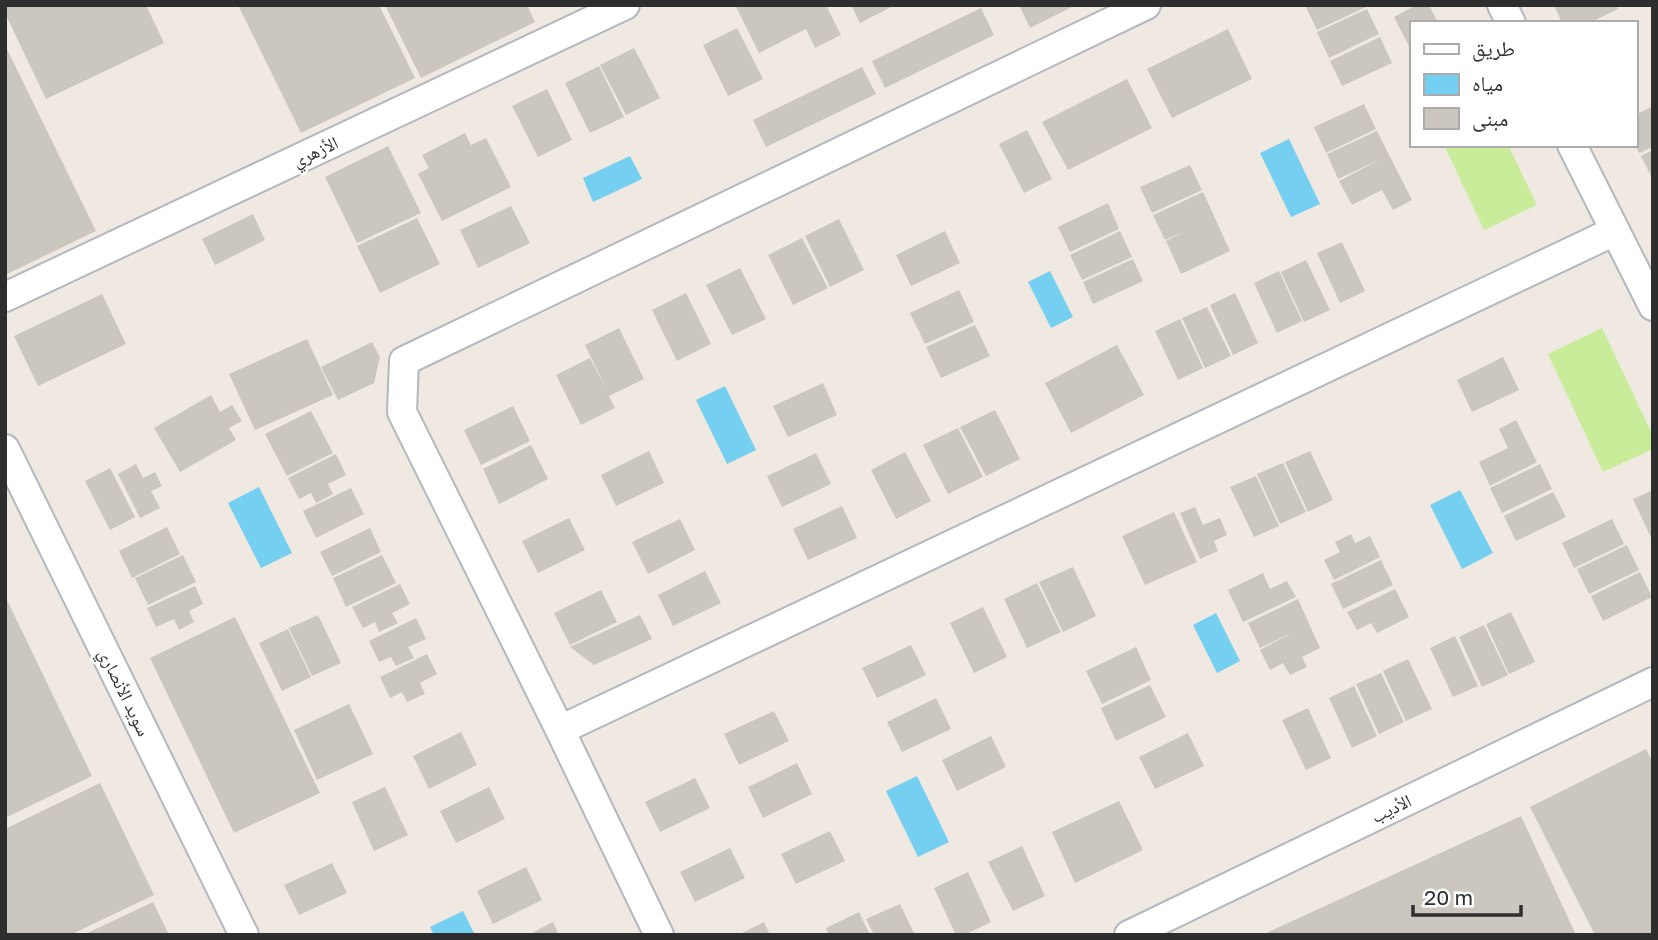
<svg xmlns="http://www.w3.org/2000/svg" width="1658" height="940" font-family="'Golos Text','Noto Naskh Arabic',sans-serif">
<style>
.pitch{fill:#c9ec9a}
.water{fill:#75cff0}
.building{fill:#cbc7bf}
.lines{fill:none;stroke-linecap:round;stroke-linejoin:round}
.street-casing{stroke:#b4b7c1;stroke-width:32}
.street{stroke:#fff;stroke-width:28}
.labels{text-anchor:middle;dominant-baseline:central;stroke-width:5;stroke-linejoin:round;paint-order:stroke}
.street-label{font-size:18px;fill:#2e2e2e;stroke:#fff}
</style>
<rect width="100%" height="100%" fill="#efe9e1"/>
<path class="pitch" d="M1444 145H1508L1537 205 1484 230Z
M1602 328 1653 436V449L1603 472 1548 354Z"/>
<path class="water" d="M1289 139 1320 204 1291 217 1260 153Z
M630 156 642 179 593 202 583 178Z
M1050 271 1073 317 1051 328 1028 282Z
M725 386 756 450 727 464 696 400Z
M259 487 292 553 261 568 228 503Z
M1460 490 1493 553 1462 569 1430 505Z
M1216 613 1240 661 1217 673 1193 625Z
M917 776 949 842 918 857 886 791Z
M463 911 475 935H434L430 927Z"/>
<path class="building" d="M5 5H146L164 43 46 99 5 13Z
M238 5H379L415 78 301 133Z
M385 5H527L535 22 421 78Z
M735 5H826L841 35 815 48 806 29 759 53Z
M851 5H895L860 23Z
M1019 5H1072V7L1030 28Z
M1305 5H1365L1366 7 1317 30Z
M1416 5H1429L1438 23H1411V50L1394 17Z
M1554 5H1616L1618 9 1589 23H1562Z
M981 8 994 35 885 88 872 61Z
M1367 9 1379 34 1329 58 1317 32Z
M737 28 763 79 728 96 703 45Z
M1228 29 1252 79 1172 118 1147 69Z
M1380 37 1392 63 1342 86 1330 61Z
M5 45 96 231 5 275Z
M634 48 660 98 626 115 600 65Z
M599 66 624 117 590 133 565 83Z
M862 67 876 94 766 147 753 120Z
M1127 79 1152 128 1068 170 1042 122Z
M547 89 572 140 538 157 512 106Z
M1364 104 1376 129 1326 153 1314 127Z
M1653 106V147L1639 153 1635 145V115Z
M1027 130 1052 179 1024 193 999 144Z
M1377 131 1412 200 1393 210 1382 190 1352 205 1339 181 1381 159 1338 179 1327 154Z
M465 133 471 145 486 138 511 187 442 221 418 174 429 168 422 155Z
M388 146 421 213 357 243 325 177Z
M1653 150V180L1641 156Z
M1190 165 1202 190 1152 213 1140 187Z
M1203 192 1230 251 1181 274 1166 241 1184 232 1165 240 1153 215Z
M1108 203 1119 229 1070 252 1058 227Z
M511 206 530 243 478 268 460 230Z
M253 214 265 240 215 265 202 239Z
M417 218 440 264 380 293 357 246Z
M839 219 864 270 830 287 805 236Z
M945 231 960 263 911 286 896 255Z
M1120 231 1132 257 1082 280 1070 255Z
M802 238 828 288 793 305 768 255Z
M1342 242 1365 291 1340 303 1317 253Z
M1133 259 1143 281 1093 304 1083 282Z
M1306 260 1330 310 1304 322 1281 272Z
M740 268 766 319 732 335 706 285Z
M1279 271 1302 321 1277 333 1254 283Z
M959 290 974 322 925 344 910 313Z
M686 293 711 344 677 361 652 310Z
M1235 293 1258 343 1233 355 1210 305Z
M102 294 126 344 38 386 14 336Z
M1207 307 1231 356 1205 368 1182 318Z
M1180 319 1203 368 1178 380 1155 331Z
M975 325 990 356 941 378 926 347Z
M619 328 644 379 609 396 615 408 581 425 556 375 590 358 608 392 585 345Z
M307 339 333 395 255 430 229 374Z
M372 342 380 357 374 383 338 400 321 367Z
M1117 345 1144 395 1071 433 1045 383Z
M1503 357 1519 390 1472 412 1457 380Z
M823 383 837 415 788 437 773 406Z
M211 395 220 412 232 405 242 421 229 428 236 440 180 472 154 428Z
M513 406 530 441 481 465 464 430Z
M995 410 1020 459 986 476 960 427Z
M311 411 333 453 287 476 265 434Z
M1516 420 1537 462 1490 486 1479 462 1508 448 1499 429Z
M958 428 983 477 948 494 923 445Z
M531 445 548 479 499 504 483 469Z
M649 451 664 483 616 506 601 475Z
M1310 451 1333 500 1308 512 1285 462Z
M905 452 931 501 896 519 871 470Z
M816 453 831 484 782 507 767 476Z
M336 454 346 475 328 484 333 494 316 503 311 493 299 499 288 478Z
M1283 463 1306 512 1280 524 1257 474Z
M136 464 143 478 155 472 162 486 151 491 160 508 140 518 118 474Z
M1540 464 1552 489 1502 513 1490 488Z
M110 468 135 517 110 530 85 481Z
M1256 476 1279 526 1254 537 1230 487Z
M351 488 364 514 316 538 303 511Z
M1653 490V542L1633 499Z
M1553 492 1566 517 1516 541 1504 516Z
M842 506 857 538 808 560 793 529Z
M1195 507 1203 525 1220 518 1227 535 1214 541 1218 551 1200 559 1180 513Z
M1174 512 1197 562 1145 585 1122 536Z
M569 518 585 550 538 573 522 541Z
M680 519 695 550 648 574 632 542Z
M1612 519 1624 544 1574 568 1562 543Z
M167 527 180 554 132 578 119 551Z
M370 528 381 552 332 576 320 552Z
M1351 534 1355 543 1370 536 1380 557 1334 580 1324 560 1340 552 1335 542Z
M1627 545 1639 570 1589 594 1577 569Z
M183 555 196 582 148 605 135 578Z
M382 555 396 583 346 607 333 578Z
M1381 560 1393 585 1343 609 1331 584Z
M1073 567 1096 616 1063 632 1039 582Z
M705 571 721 603 673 626 658 595Z
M1640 572 1652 597 1603 621 1591 596Z
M1263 573 1270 589 1287 581 1296 597 1243 622 1228 590Z
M1037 583 1061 632 1027 648 1004 599Z
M400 584 410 604 392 613 398 623 379 632 375 622 363 628 352 607Z
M195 586 203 604 189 611 194 622 179 630 174 619 156 627 147 608Z
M1395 589 1409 617 1377 633 1371 623 1357 630 1347 612Z
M601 590 617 622 570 645 554 613Z
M5 596 92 776 5 818Z
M1298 599 1320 648 1302 657 1307 667 1290 675 1283 663 1270 670 1260 650 1295 631 1260 648 1248 623Z
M983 607 1007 657 974 673 950 623Z
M1511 612 1535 662 1509 674 1486 624Z
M318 615 341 663 312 676 289 628Z
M640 615 652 639 594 665 570 647Z
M235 617 320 793 234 833 150 658Z
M416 618 426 639 408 647 414 658 396 666 391 657 379 662 369 641Z
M1484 625 1508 675 1482 687 1459 637Z
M288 629 311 677 282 691 259 643Z
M1455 636 1478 686 1453 697 1430 648Z
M911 645 926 675 877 698 862 668Z
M1136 647 1151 680 1102 704 1086 671Z
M427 654 437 674 420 683 425 694 407 702 402 692 390 698 380 677Z
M1408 659 1432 709 1406 721 1383 671Z
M1381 673 1404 722 1379 734 1356 684Z
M1150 685 1166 717 1116 741 1101 708Z
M1354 686 1377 736 1352 748 1329 698Z
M936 698 951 729 902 752 887 722Z
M349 704 373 754 317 780 294 730Z
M1308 708 1331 758 1306 770 1282 720Z
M774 711 789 741 739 765 724 734Z
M461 732 477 765 429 789 413 756Z
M1188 733 1204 766 1155 789 1139 757Z
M991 736 1006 767 957 791 942 760Z
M1646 749 1653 763V935H1595L1530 807Z
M797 763 812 794 763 818 748 787Z
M695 778 710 808 660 832 645 802Z
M100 783 154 895 70 935H6L5 829Z
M385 787 408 835 374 851 352 802Z
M489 787 505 819 456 843 440 811Z
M1119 801 1143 850 1075 883 1052 832Z
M1521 816 1576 935H1262Z
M830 831 845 861 796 884 781 854Z
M1022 846 1045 896 1013 911 988 862Z
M730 848 745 878 695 902 680 872Z
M332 863 347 893 299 915 284 885Z
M526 867 542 900 493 924 477 891Z
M968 872 991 922 964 935H956L934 888Z
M153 902 169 935H83Z
M900 904 915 935H874L866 919Z
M859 912 870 935H829L826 928Z
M553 922 559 935H528Z
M764 922 770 935H738Z"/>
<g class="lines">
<g class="street-casing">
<path id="street" d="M1502 5 1511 23
M1572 145 1653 306
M5 297 625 5
M5 449 244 935
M560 730 1615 231
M659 935 560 730 402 412 404 361 1146 5
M1129 935 1653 682"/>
</g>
<use href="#street" class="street"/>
</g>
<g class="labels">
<g class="street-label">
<text transform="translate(315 151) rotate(-25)">الأزهري</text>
<text transform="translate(125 692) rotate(64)">سويد الأنصاري</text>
<text transform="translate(1391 808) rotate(-26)">الأديب</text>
</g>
</g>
<rect width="1658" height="940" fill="none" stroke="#2e2e2e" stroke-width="14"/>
<rect x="1410" y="21" width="228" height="126" fill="#ffffff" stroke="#ababab" stroke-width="2"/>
<rect x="1424" y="44" width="35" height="10" fill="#ffffff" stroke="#ababab" stroke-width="2"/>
<text x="1472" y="56" font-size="21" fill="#2e2e2e">طريق</text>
<rect x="1424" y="74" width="35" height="21" fill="#75cff0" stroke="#ababab" stroke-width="2"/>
<text x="1472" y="91" font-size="21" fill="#2e2e2e">مياه</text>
<rect x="1424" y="108" width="35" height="21" fill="#cbc7bf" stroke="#ababab" stroke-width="2"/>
<text x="1472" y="126" font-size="21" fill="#2e2e2e">مبنى</text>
<path d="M1413 905v10h108v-10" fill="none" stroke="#2e2e2e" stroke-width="3.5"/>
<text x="1424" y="905" font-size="21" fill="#2e2e2e" stroke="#ffffff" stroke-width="5" paint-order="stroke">20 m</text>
</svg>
